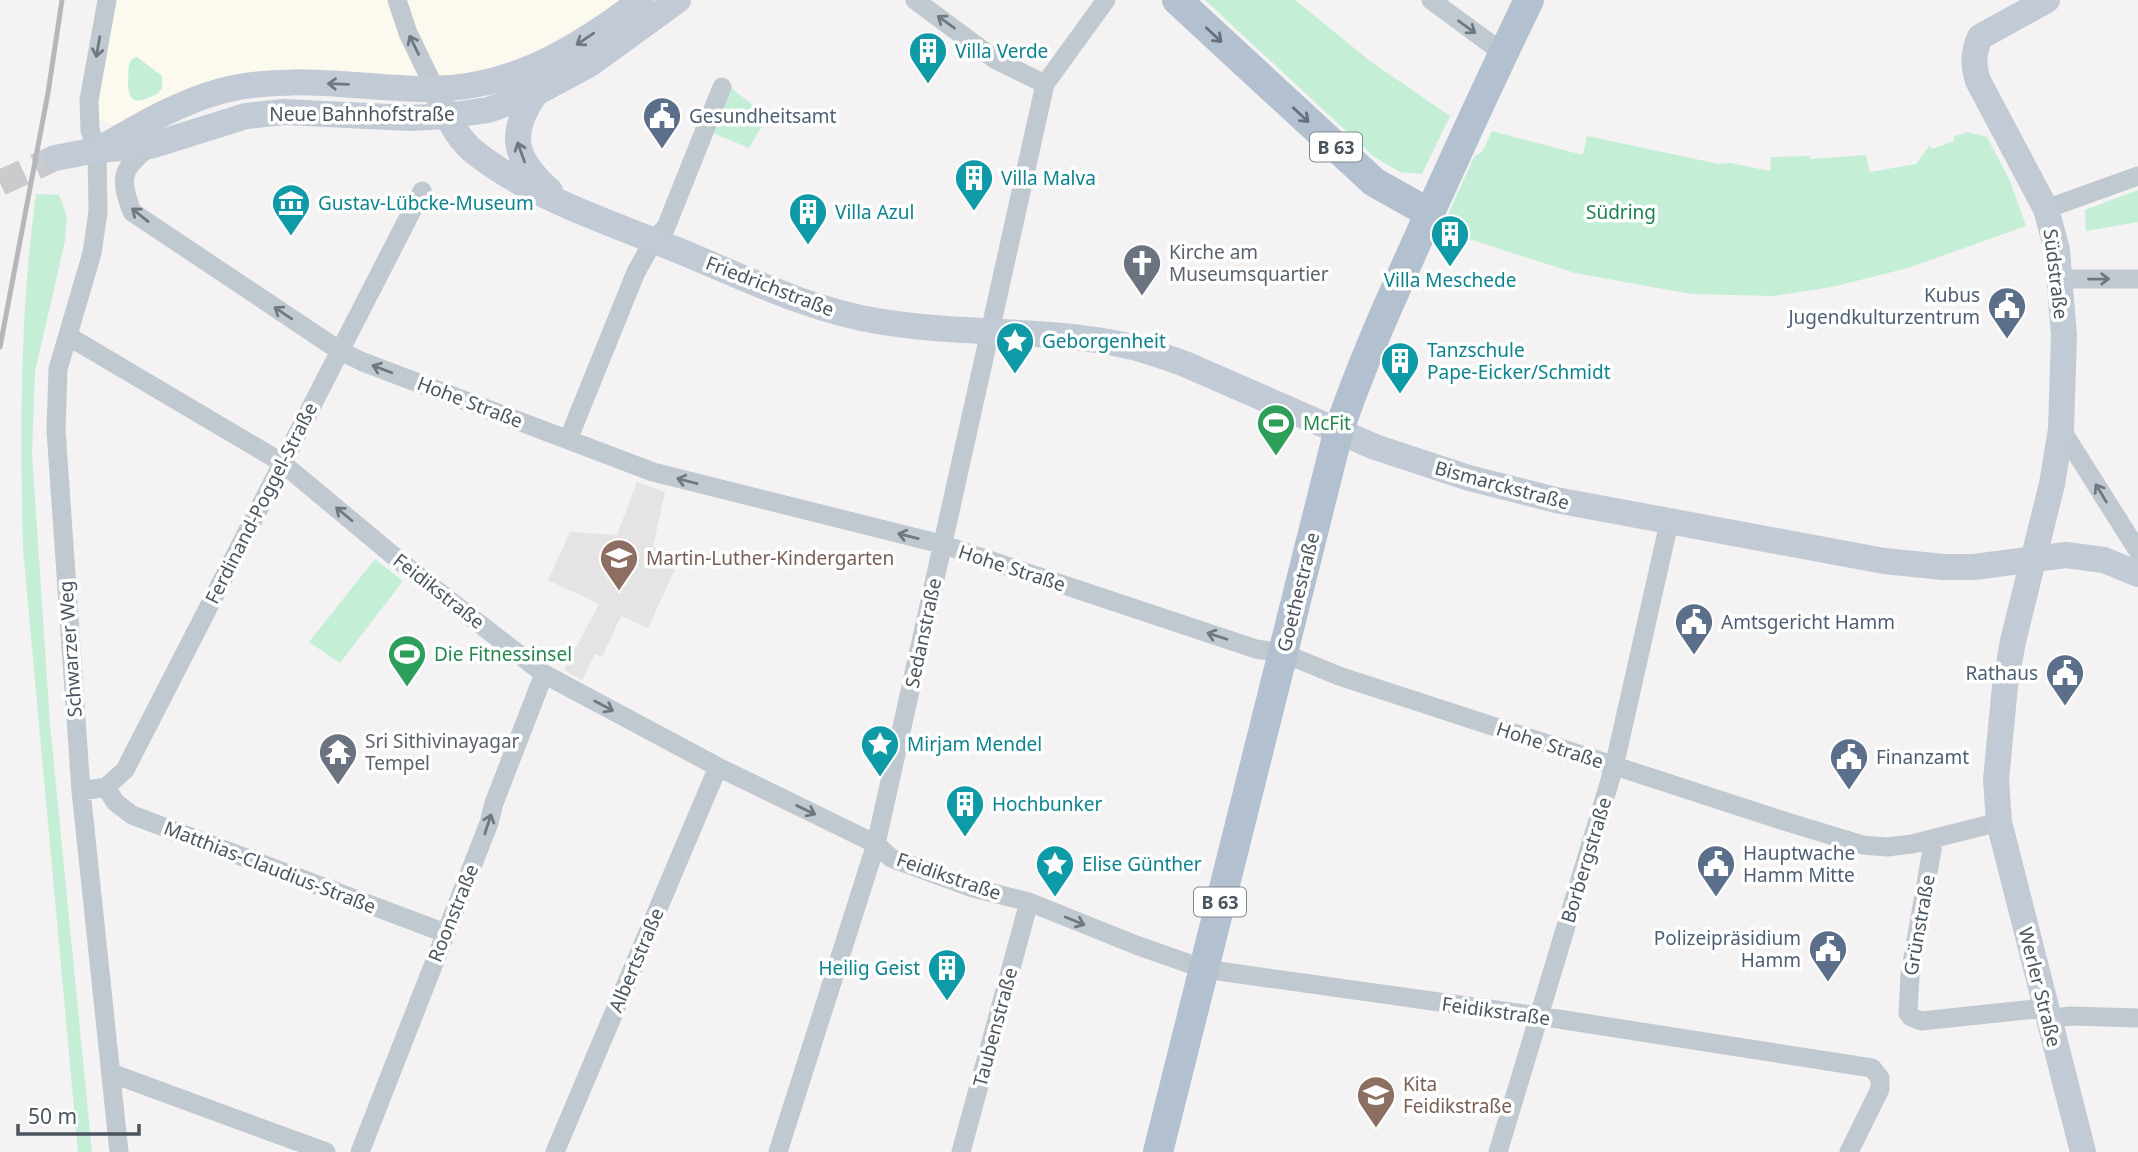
<svg xmlns="http://www.w3.org/2000/svg" width="2138" height="1152" font-family="'Noto Sans',sans-serif">
<style>
.commercial{fill:#fcf9ee}
.education{fill:#e5e3e4}
.green{fill:#c4efd6}
.lines{fill:none;stroke-linecap:round;stroke-linejoin:round}
.secondary-tunnel{stroke:#cacbcd;stroke-width:26;stroke-dasharray:26 13;stroke-linecap:butt}
.street{stroke:#c1c9d0;stroke-width:19}
.secondary{stroke:#c1cad5;stroke-width:26}
.primary{stroke:#b3c0cf;stroke-width:30}
.rail{stroke:#b5b7bc;stroke-width:5}
.oneway{stroke:#6e7881}
.oneway2{stroke:#64707b}
.oneway3{stroke:#6e7882}
.labels{text-anchor:middle;dominant-baseline:central;stroke-width:7;stroke-linejoin:round;paint-order:stroke}
.shield{fill:#fff;stroke:#80888f;stroke-width:2}
.shield-label{font-size:18px;font-weight:bold;fill:#4a555f}
.culture-label{font-size:19px;fill:#0d838f;stroke:#fff;text-anchor:start}
.street-label{font-size:19px;fill:#4a555f;stroke:#fff}
.service-label{font-size:19px;fill:#4e5e75;stroke:#fff;text-anchor:start}
.park-label{font-size:19px;fill:#1b8151;stroke:#fff}
.worship-label{font-size:19px;fill:#5b616d;stroke:#fff;text-anchor:start}
.leisure-label{font-size:19px;fill:#27864d;stroke:#fff;text-anchor:start}
.education-label{font-size:19px;fill:#785e54;stroke:#fff;text-anchor:start}
</style>
<rect width="100%" height="100%" fill="#f4f2f2"/>
<path class="commercial" d="M96 0H625L538 50 463 80 341 71 119 127 95 118 82 86Z"/>
<path class="education" d="M637 482 665 492 653 547 682 554 648 628 621 616 602 657 595 654 582 680 564 670 599 604 548 580 570 532 617 535Z"/>
<path class="green" d="M1205 0H1295L1370 61 1450 116 1422 174 1400 172 1373 156Z
M137 57 162 76V88L157 94C139 103 128 106 128 81 129 72 127 65 132 59Z
M731 88 768 116 749 148 713 133Z
M1492 131 1583 155 1587 136 1719 164 1730 163 1770 171 1771 157 1810 156V159L1866 155 1870 172 1916 164 1930 145 1932 149 1954 141 1953 137 1967 132 1987 137 2010 181 2026 226 1908 268 1832 287 1773 296 1691 294 1575 273 1441 230 1474 157 1482 152Z
M2138 190V222L2086 231 2085 210Z
M36 194 59 195 67 216 65 241 35 372 32 453 50 724 92 1152H78L23 549C20 431 20 311 36 194Z
M375 559 403 581 340 663 309 642Z"/>
<g class="lines">
<path class="secondary-tunnel" d="M0 183 55 158"/>
<path class="street" d="M107 0 89 100 90 130 97 150 98 212 92 253 58 369 56 430 81 791 119 1152
M397 0 408 33 435 89
M915 0 996 60 1045 84
M1431 0 1503 53
M150 146C121 170 119 177 132 212L340 351 363 362 653 472 941 544 1256 649 1283 653 1339 676 1784 821 1863 845 1887 847 1912 844 1999 822
M2046 209 2138 176
M2061 279H2138
M68 336 281 462 407 567 544 674 718 767 876 844 891 858 973 888 1029 902 1136 945 1204 969 1539 1016 1872 1068 1880 1078V1089L1849 1152
M2061 429 2138 551
M568 440 636 272 654 240 666 227 722 87
M106 787 115 802 132 815 445 933
M81 791 106 787 125 770 422 191
M1934 838 1910 975 1908 1013 1911 1017 1921 1021 2045 1008
M2047 1019 2070 1016 2138 1018
M111 1073 326 1152
M360 1152 489 823 494 803 544 674
M555 1152 718 767
M778 1152 876 844 1045 84 1106 0
M961 1152 1029 902
M1498 1152 1614 767 1669 523"/>
<path class="secondary" d="M2047 0 1980 37C1973 53 1973 65 1978 81L2046 209 2057 250 2064 335 2061 429 2052 484 2013 641 2005 686 1996 780 1999 822 2083 1152
M435 89C444 110 455 136 473 151 533 199 612 223 682 252 745 278 810 310 877 321 958 335 1044 328 1124 345 1145 349 1165 357 1185 364L1375 447 1469 478 1556 500 1884 561 1943 567H1974L2066 555 2104 560 2138 574
M536 93C507 134 514 159 550 191
M105 146C141 125 180 102 221 91 285 74 353 87 418 89 506 92 574 52 641 0
M55 158 97 150 150 146 246 116 284 112 410 118 447 116 488 110 536 93 590 64 678 0"/>
<path class="primary" d="M1177 0 1374 182 1429 213
M1158 1152 1338 433C1363 359 1396 288 1428 217 1461 144 1494 72 1529 0"/>
<path class="rail" d="M0 347 48 93 62 0"/>
</g>
<defs><path id="oneway-shaft" d="M-6 0H5M1.5-3L5.5 0L1.5 3" fill="none" stroke-width="1.6" stroke-linecap="round" stroke-linejoin="round" transform="scale(1.75)"/></defs>
<g class="oneway">
<use href="#oneway-shaft" transform="translate(946 22) rotate(-144)"/>
<use href="#oneway-shaft" transform="translate(1467 27) rotate(36)"/>
<use href="#oneway-shaft" transform="translate(414 45) rotate(-116)"/>
<use href="#oneway-shaft" transform="translate(98 47) rotate(100)"/>
<use href="#oneway-shaft" transform="translate(140 215) rotate(-141)"/>
<use href="#oneway-shaft" transform="translate(2099 279) rotate(-1)"/>
<use href="#oneway-shaft" transform="translate(283 313) rotate(-146)"/>
<use href="#oneway-shaft" transform="translate(382 369) rotate(-159)"/>
<use href="#oneway-shaft" transform="translate(687 481) rotate(-165)"/>
<use href="#oneway-shaft" transform="translate(2101 493) rotate(-121)"/>
<use href="#oneway-shaft" transform="translate(344 514) rotate(-140)"/>
<use href="#oneway-shaft" transform="translate(908 536) rotate(-166)"/>
<use href="#oneway-shaft" transform="translate(1217 636) rotate(-162)"/>
<use href="#oneway-shaft" transform="translate(604 706) rotate(28)"/>
<use href="#oneway-shaft" transform="translate(806 810) rotate(26)"/>
<use href="#oneway-shaft" transform="translate(488 824) rotate(-72)"/>
<use href="#oneway-shaft" transform="translate(1075 921) rotate(22)"/>
</g>
<g class="oneway2">
<use href="#oneway-shaft" transform="translate(1214 35) rotate(43)"/>
<use href="#oneway-shaft" transform="translate(1301 115) rotate(43)"/>
</g>
<g class="oneway3">
<use href="#oneway-shaft" transform="translate(585 39) rotate(146)"/>
<use href="#oneway-shaft" transform="translate(338 84) rotate(-178)"/>
<use href="#oneway-shaft" transform="translate(521 152) rotate(-110)"/>
</g>
<defs>
<g id="building-pin" transform="scale(2.0125)"><path d="M0 17L-7.5 6A9.5 9.5 0 1 1 7.5 6Z" fill="#0f9aa8" stroke="#fff"/><path d="M-4-6H4V6H1V3H-1V6H-4ZM-2.5-4.3h1.7v1.8h-1.7ZM.8-4.3h1.7v1.8H.8ZM-2.5-1h1.7V.8h-1.7ZM.8-1h1.7V.8H.8Z" fill="#fff"/></g>
<g id="civic-pin" transform="scale(2.0125)"><path d="M0 17L-7.5 6A9.5 9.5 0 1 1 7.5 6Z" fill="#5c6f8a" stroke="#fff"/><path d="M-.6-6.5H3V-4.5H.6V-3L4-1V1h2V6H-6V1h2V-1L-.6-3ZM-1.2 2.5V6h2.4V2.5Z" fill="#fff"/></g>
<g id="museum-pin" transform="scale(2.0125)"><path d="M0 17L-7.5 6A9.5 9.5 0 1 1 7.5 6Z" fill="#0f9aa8" stroke="#fff"/><path d="M0-6L6-3V-2H-6V-3ZM-5-1h2V3h-2ZM-1-1h2V3h-2ZM3-1h2V3H3ZM-6 4H6V6H-6Z" fill="#fff"/></g>
<g id="church-pin" transform="scale(2.0125)"><path d="M0 17L-7.5 6A9.5 9.5 0 1 1 7.5 6Z" fill="#6b7280" stroke="#fff"/><path d="M-1.2-6h2.4v3.5h3.3v2.4h-3.3V6h-2.4V-.1h-3.3v-2.4h3.3Z" fill="#fff"/></g>
<g id="sight-pin" transform="scale(2.0125)"><path d="M0 17L-7.5 6A9.5 9.5 0 1 1 7.5 6Z" fill="#0f9aa8" stroke="#fff"/><path d="M0-6L1.8-2.2L6-1.7L2.9 1.2L3.7 5.4L0 3.3L-3.7 5.4L-2.9 1.2L-6-1.7L-1.8-2.2Z" fill="#fff"/></g>
<g id="stadium-pin" transform="scale(2.0125)"><path d="M0 17L-7.5 6A9.5 9.5 0 1 1 7.5 6Z" fill="#2e9e5b" stroke="#fff"/><path d="M0-5a6.5 5 0 1 0 0 10a6.5 5 0 1 0 0-10ZM-3.5-1.8h7v3.6h-7Z" fill="#fff"/></g>
<g id="school-pin" transform="scale(2.0125)"><path d="M0 17L-7.5 6A9.5 9.5 0 1 1 7.5 6Z" fill="#8d6e63" stroke="#fff"/><path d="M0-5L7-2L0 1L-7-2ZM-4 1L0 2.5L4 1V4Q0 6-4 4Z" fill="#fff"/></g>
<g id="temple-pin" transform="scale(2.0125)"><path d="M0 17L-7.5 6A9.5 9.5 0 1 1 7.5 6Z" fill="#6b7280" stroke="#fff"/><path d="M0-6L5-2H3V0L6.5 2.5H4V6H1.5V3h-3V6H-4V2.5H-6.5L-3 0V-2H-5Z" fill="#fff"/></g>
</defs>
<g fill-rule="evenodd">
<use href="#building-pin" x="928" y="51"/>
<use href="#civic-pin" x="662" y="116"/>
<use href="#building-pin" x="974" y="178"/>
<use href="#museum-pin" x="291" y="203"/>
<use href="#building-pin" x="808" y="212"/>
<use href="#building-pin" x="1450" y="234"/>
<use href="#church-pin" x="1142" y="263"/>
<use href="#civic-pin" x="2007" y="306"/>
<use href="#sight-pin" x="1015" y="341"/>
<use href="#building-pin" x="1400" y="361"/>
<use href="#stadium-pin" x="1276" y="423"/>
<use href="#school-pin" x="619" y="558"/>
<use href="#civic-pin" x="1694" y="622"/>
<use href="#stadium-pin" x="407" y="654"/>
<use href="#civic-pin" x="2065" y="673"/>
<use href="#sight-pin" x="880" y="744"/>
<use href="#temple-pin" x="338" y="752"/>
<use href="#civic-pin" x="1849" y="757"/>
<use href="#building-pin" x="965" y="804"/>
<use href="#sight-pin" x="1055" y="864"/>
<use href="#civic-pin" x="1716" y="864"/>
<use href="#civic-pin" x="1828" y="949"/>
<use href="#building-pin" x="947" y="968"/>
<use href="#school-pin" x="1376" y="1095"/>
</g>
<g class="labels">
<g class="shield">
<rect x="1310" y="132.5" width="52" height="29" rx="5"/>
<rect x="1194" y="887.5" width="52" height="29" rx="5"/>
</g>
<g class="shield-label">
<text x="1336" y="147">B 63</text>
<text x="1220" y="902">B 63</text>
</g>
<g class="culture-label">
<text x="955" y="51">Villa Verde</text>
<text x="1001" y="178">Villa Malva</text>
<text x="318" y="203">Gustav-Lübcke-Museum</text>
<text x="835" y="212">Villa Azul</text>
<text x="1450" y="280" text-anchor="middle">Villa Meschede</text>
<text x="1042" y="341">Geborgenheit</text>
<text x="1427" y="350">Tanzschule<tspan x="1427" dy="22">Pape-Eicker/Schmidt</tspan></text>
<text x="907" y="744">Mirjam Mendel</text>
<text x="992" y="804">Hochbunker</text>
<text x="1082" y="864">Elise Günther</text>
<text x="920" y="968" text-anchor="end">Heilig Geist</text>
</g>
<g class="street-label">
<text x="362" y="114">Neue Bahnhofstraße</text>
<text transform="translate(2056 274) rotate(83)">Südstraße</text>
<text transform="translate(770 286) rotate(21)">Friedrichstraße</text>
<text transform="translate(470 402) rotate(21)">Hohe Straße</text>
<text transform="translate(1502 485) rotate(15)">Bismarckstraße</text>
<text transform="translate(261 503) rotate(-63)">Ferdinand-Poggel-Straße</text>
<text transform="translate(1012 568) rotate(18)">Hohe Straße</text>
<text transform="translate(439 591) rotate(38)">Feidikstraße</text>
<text transform="translate(1298 592) rotate(-76)">Goethestraße</text>
<text transform="translate(923 633) rotate(-78)">Sedanstraße</text>
<text transform="translate(70 649) rotate(-94)">Schwarzer Weg</text>
<text transform="translate(1550 745) rotate(18)">Hohe Straße</text>
<text transform="translate(1586 860) rotate(-73)">Borbergstraße</text>
<text transform="translate(270 867) rotate(21)">Matthias-Claudius-Straße</text>
<text transform="translate(949 876) rotate(19)">Feidikstraße</text>
<text transform="translate(453 913) rotate(-68)">Roonstraße</text>
<text transform="translate(1919 925) rotate(-80)">Grünstraße</text>
<text transform="translate(636 960) rotate(-67)">Albertstraße</text>
<text transform="translate(2040 987) rotate(76)">Werler Straße</text>
<text transform="translate(1496 1011) rotate(8)">Feidikstraße</text>
<text transform="translate(995 1027) rotate(-75)">Taubenstraße</text>
</g>
<g class="service-label">
<text x="689" y="116">Gesundheitsamt</text>
<text x="1980" y="295" text-anchor="end">Kubus<tspan x="1980" dy="22">Jugendkulturzentrum</tspan></text>
<text x="1721" y="622">Amtsgericht Hamm</text>
<text x="2038" y="673" text-anchor="end">Rathaus</text>
<text x="1876" y="757">Finanzamt</text>
<text x="1743" y="853">Hauptwache<tspan x="1743" dy="22">Hamm Mitte</tspan></text>
<text x="1801" y="938" text-anchor="end">Polizeipräsidium<tspan x="1801" dy="22">Hamm</tspan></text>
</g>
<g class="park-label">
<text x="1621" y="212">Südring</text>
</g>
<g class="worship-label">
<text x="1169" y="252">Kirche am<tspan x="1169" dy="22">Museumsquartier</tspan></text>
<text x="365" y="741">Sri Sithivinayagar<tspan x="365" dy="22">Tempel</tspan></text>
</g>
<g class="leisure-label">
<text x="1303" y="423">McFit</text>
<text x="434" y="654">Die Fitnessinsel</text>
</g>
<g class="education-label">
<text x="646" y="558">Martin-Luther-Kindergarten</text>
<text x="1403" y="1084">Kita<tspan x="1403" dy="22">Feidikstraße</tspan></text>
</g>
</g>
<path d="M18 1124v10h121v-10" fill="none" stroke="#4a555f" stroke-width="3.5"/>
<text x="28" y="1124" font-size="21" fill="#4a555f" stroke="#ffffff" stroke-width="5" paint-order="stroke">50 m</text>
</svg>
